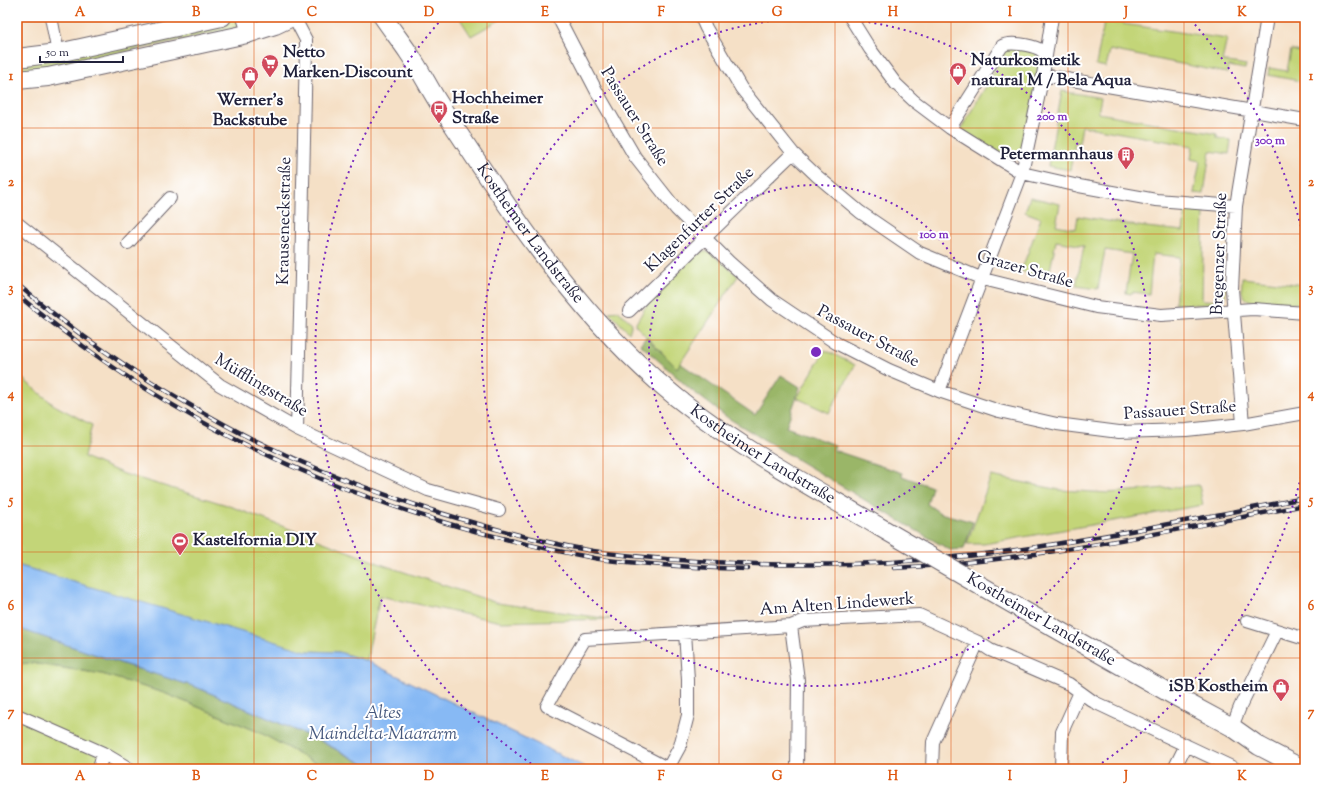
<svg xmlns="http://www.w3.org/2000/svg" width="1322" height="786" font-family="'Sorts Mill Goudy',serif">
<style>
.green{fill:#c3d578;stroke:#727c5a}
.forest{fill:#9ab668;stroke:#5e6c52}
.water{fill:#87b9f4;stroke:#546e98}
.lines{fill:none;stroke-linecap:round;stroke-linejoin:round}
.minor-casing{stroke:#6c646c;stroke-width:14}
.primary-casing{stroke:#6c646c;stroke-width:20}
.minor{stroke:#fff;stroke-width:12}
.primary{stroke:#fff;stroke-width:18}
.rail-casing{stroke:#22223b;stroke-width:4.5}
.rail{stroke:#fff;stroke-width:3;stroke-dasharray:9;stroke-linecap:butt}
.primary-bridge-casing{stroke:#6c646c;stroke-width:20;stroke-linecap:butt}
.primary-bridge{stroke:#fff;stroke-width:18}
.grid{fill:none;stroke:#de560e;stroke-width:1;stroke-opacity:0.55}
.ring{fill:none;stroke:#7b2cbf;stroke-width:2;stroke-dasharray:2 4}
.labels{text-anchor:middle;dominant-baseline:central;stroke-width:4;stroke-linejoin:round;paint-order:stroke}
.poi-label{font-size:17px;font-weight:bold;fill:#22223b;stroke:#fff;text-anchor:start}
.street-label{font-size:17px;fill:#22223b;stroke:#fff}
.water-label{font-size:18px;font-style:italic;fill:#45577c;stroke:#fff}
.centre{fill:#7b2cbf;stroke:#fff;stroke-width:2}
.ring-label{font-size:12px;text-anchor:middle;font-weight:bold;fill:#7b2cbf;stroke:#fff;stroke-width:4;stroke-linejoin:round;paint-order:stroke}
.neatline{fill:none;stroke:#de560e;stroke-width:1.5}
.grid-label{font-size:13px;text-anchor:middle;font-weight:bold;fill:#de560e}
</style>
<rect width="100%" height="100%" fill="#fff"/>
<filter id="ink" filterUnits="userSpaceOnUse"><feTurbulence type="fractalNoise" baseFrequency=".025" numOctaves="2"/><feDisplacementMap in="SourceGraphic" scale="8" xChannelSelector="R" yChannelSelector="G"/><feConvolveMatrix kernelMatrix="1 2 1 2 8 2 1 2 1" color-interpolation-filters="sRGB"/></filter>
<filter id="wash" filterUnits="userSpaceOnUse"><feTurbulence type="fractalNoise" baseFrequency=".012" numOctaves="4" result="noise"/><feDisplacementMap in="SourceGraphic" scale="16" xChannelSelector="R" yChannelSelector="G"/><feGaussianBlur stdDeviation="0.9" result="paint"/><feColorMatrix in="noise" values="0 0 0 0 0 0 0 0 0 0 0 0 0 0 0 0 0 1.4 0 .05"/><feComposite in="paint" operator="in"/></filter>
<g filter="url(#wash)">
<rect width="100%" height="100%" fill="#f5e0c6"/>
<path class="green" d="M459 17H505L471 36Z
M1105 17H1124L1123 24 1227 39 1222 61 1246 65 1245 69 1229 66 1227 73 1110 50 1106 67 1096 65Z
M238 18 241 27 17 75V63L196 29Z
M1006 46 1035 52 1040 60 1024 157 1011 158 959 132 992 76Z
M1291 50 1305 53V82L1268 75 1269 68 1287 71Z
M1062 91 1101 98 1098 113 1217 134V138L1231 140 1229 154 1210 151 1204 194 1194 193 1200 161 1191 159 1193 146 1082 126 1079 143 1075 142 1070 170 1048 166Z
M1030 197 1060 204 1056 225 1076 229 1078 216 1137 226 1183 231 1186 207 1204 208 1202 300 1218 301 1219 287H1225C1225 292 1226 296 1223 299 1216 307 1185 304 1175 304L1180 257 1153 254 1149 294 1132 292 1131 294 1126 293 1132 254 1105 250 1098 289 1076 286 1084 246 1056 241 1048 280 1021 271 1041 218 1025 212Z
M703 251 711 253 738 276 677 368 635 325 649 301 696 255Z
M1242 278 1305 285V304L1251 301C1239 297 1242 288 1242 278Z
M618 311 632 323 629 333 609 312Z
M825 350 855 365 829 413 797 398Z
M17 374 54 405 92 425 84 457 124 474 227 505 386 566 497 603 610 619 501 622 380 596 369 647 367 661 339 652 306 651 275 643 17 565Z
M991 476 1060 490 1109 493 1199 485 1203 505 984 544H967Z
M31 663 102 674 164 693 259 732 326 769H130L17 715V664Z
M17 718 100 755 96 769H17Z"/>
<path class="forest" d="M646 337 677 368 680 363 755 415 781 375 800 387 786 427 835 445 833 450 902 473V476L932 487 927 504 940 513 973 522 964 549 950 550 898 520 728 418 690 389 640 344Z
M17 628 126 665 196 687 320 741 372 769H326L259 732 164 693 102 674 31 663 17 664Z"/>
<path class="water" d="M17 565 306 651 339 652 367 661 589 769H373L319 740 196 687 126 665 17 628Z"/>
</g>
<g filter="url(#ink)">
<g class="lines">
<g class="minor-casing">
<path id="minor" d="M51 17 58 53
M294 17 306 40V48L301 276 297 429
M558 17 597 92 635 157 676 209 729 262 772 300 836 343 889 370 939 391 999 411 1057 424 1119 432 1186 430 1243 424 1305 413
M701 17 706 28 741 88 793 153 817 176 860 212 920 253 983 279 1096 307 1161 315 1253 309 1305 313
M850 17 870 49 896 84 914 101 950 128 1022 173 1079 186 1156 200 1236 206
M1043 75 1305 120
M950 128 1002 46C1009 41 1031 45 1039 49 1041 50 1044 53 1046 55
M17 223 220 385 297 429 428 490 499 510
M128 243 170 198
M629 311 793 153
M939 391 1022 173 1043 75 1052 17
M1243 424 1232 289 1236 206 1267 17
M1247 621 1305 639
M791 626 798 680 797 769
M17 715 103 753 130 769
M1232 727 1240 707 1277 631
M668 768 680 746 688 715V680L685 632
M99 769 103 753
M669 769 547 706 566 671 585 639 791 626 803 621 919 615 978 642 990 650 1069 684 1094 702 1236 769
M932 769 933 742 978 642
M1061 769 1062 732 1080 692
M1174 769 1186 745"/>
</g>
<g class="primary-casing">
<g id="primary">
<path d="M246 17 249 26 247 34"/>
<path id="s1" d="M383 17C391 29 400 40 408 52 420 69 429 88 440 105 504 203 569 303 657 381 724 440 802 481 878 526"/>
<path d="M17 58 58 53 222 17"/>
<path d="M17 80 48 77 247 34 275 25 292 17"/>
<path d="M1021 609 1171 694 1232 727 1259 746 1303 769"/>
</g>
</g>
<use href="#minor" class="minor"/>
<use href="#primary" class="primary"/>
<g class="rail-casing">
<path id="rail" d="M17 284C71 330 129 370 190 405 216 420 242 435 269 447 322 473 378 493 434 511 486 527 540 542 593 551 647 559 702 562 757 564 802 565 848 565 893 562 934 559 976 556 1016 550 1113 536 1209 516 1305 498
M17 294C38 313 61 329 83 346 232 455 408 524 589 557 602 560 615 561 628 562 668 566 708 568 748 569
M894 568C1034 561 1168 531 1305 505"/>
</g>
<use href="#rail" class="rail"/>
<g class="primary-bridge-casing">
<path id="primary-bridge" d="M878 526 1021 609"/>
</g>
<use href="#primary-bridge" class="primary-bridge"/>
</g>
</g>
<path class="grid" d="M138 17V769M254 17V769M371 17V769M487 17V769M603 17V769M719 17V769M835 17V769M951 17V769M1068 17V769M1184 17V769M17 128H1305M17 234H1305M17 340H1305M17 446H1305M17 552H1305M17 658H1305"/>
<g class="ring">
<circle cx="816" cy="352" r="167"/>
<circle cx="816" cy="352" r="334"/>
<path d="M1304 465A501 501 0 0 1 1096 767M536 767A501 501 0 0 1 441 20M1191 20A501 501 0 0 1 1304 239"/>
</g>
<defs>
<g id="supermarket-pin" transform="scale(0.9)"><path d="M0 17L-7.5 6A9.5 9.5 0 1 1 7.5 6Z" fill="#d1495b" stroke="#fff"/><path d="M-6-5.5h2.5l.6 2H6L4.5 2H-2.5L-4.4-4H-6ZM-1.5 3.2a1.3 1.3 0 1 0 .1 0ZM3 3.2a1.3 1.3 0 1 0 .1 0Z" fill="#fff"/></g>
<g id="shop-pin" transform="scale(0.9)"><path d="M0 17L-7.5 6A9.5 9.5 0 1 1 7.5 6Z" fill="#d1495b" stroke="#fff"/><path d="M-5-2.5h2.3a2.7 3.5 0 0 1 5.4 0H5L5.5 6h-11ZM-1.5-2.5h3a1.5 2.3 0 0 0-3 0Z" fill="#fff"/></g>
<g id="bus-pin" transform="scale(0.9)"><path d="M0 17L-7.5 6A9.5 9.5 0 1 1 7.5 6Z" fill="#d1495b" stroke="#fff"/><path d="M-5-6H5V4H4V6H2V4H-2V6H-4V4H-5ZM-3.5-4V0h7V-4ZM-3.5 1.2v1.5H-2V1.2ZM2 1.2v1.5H3.5V1.2Z" fill="#fff"/></g>
<g id="building-pin" transform="scale(0.9)"><path d="M0 17L-7.5 6A9.5 9.5 0 1 1 7.5 6Z" fill="#d1495b" stroke="#fff"/><path d="M-4-6H4V6H1V3H-1V6H-4ZM-2.5-4.3h1.7v1.8h-1.7ZM.8-4.3h1.7v1.8H.8ZM-2.5-1h1.7V.8h-1.7ZM.8-1h1.7V.8H.8Z" fill="#fff"/></g>
<g id="stadium-pin" transform="scale(0.9)"><path d="M0 17L-7.5 6A9.5 9.5 0 1 1 7.5 6Z" fill="#d1495b" stroke="#fff"/><path d="M0-5a6.5 5 0 1 0 0 10a6.5 5 0 1 0 0-10ZM-3.5-1.8h7v3.6h-7Z" fill="#fff"/></g>
</defs>
<g fill-rule="evenodd">
<use href="#supermarket-pin" x="270" y="63"/>
<use href="#shop-pin" x="958" y="71"/>
<use href="#shop-pin" x="250" y="75"/>
<use href="#bus-pin" x="439" y="109"/>
<use href="#building-pin" x="1126" y="155"/>
<use href="#stadium-pin" x="180" y="541"/>
<use href="#shop-pin" x="1281" y="687"/>
</g>
<g class="labels">
<g class="poi-label">
<text x="283" y="53">Netto<tspan x="283" dy="20">Marken-Discount</tspan></text>
<text x="971" y="61">Naturkosmetik<tspan x="971" dy="20">natural M / Bela Aqua</tspan></text>
<text x="452" y="99">Hochheimer<tspan x="452" dy="20">Straße</tspan></text>
<text x="250" y="101" text-anchor="middle">Werner's<tspan x="250" dy="20">Backstube</tspan></text>
<text x="1113" y="155" text-anchor="end">Petermannhaus</text>
<text x="193" y="541">Kastelfornia DIY</text>
<text x="1268" y="687" text-anchor="end">iSB Kostheim</text>
</g>
<g class="street-label">
<text transform="translate(634 117) rotate(58)">Passauer Straße</text>
<text transform="translate(700 220) rotate(-44)">Klagenfurter Straße</text>
<text transform="translate(285 221) rotate(-89)">Krauseneckstraße</text>
<text stroke="none"><textPath href="#s1" startOffset="262">Kostheimer Landstraße</textPath></text>
<text transform="translate(1220 254) rotate(-88)">Bregenzer Straße</text>
<text transform="translate(1025 270) rotate(16)">Grazer Straße</text>
<text transform="translate(868 337) rotate(28)">Passauer Straße</text>
<text transform="translate(261 386) rotate(31)">Müfflingstraße</text>
<text transform="translate(1180 411) rotate(-4)">Passauer Straße</text>
<text stroke="none"><textPath href="#s1" startOffset="586">Kostheimer Landstraße</textPath></text>
<text transform="translate(837 605) rotate(-4)">Am Alten Lindewerk</text>
<text transform="translate(1041 620) rotate(30)">Kostheimer Landstraße</text>
</g>
<g class="water-label">
<text x="383" y="714">Altes<tspan x="383" dy="21">Maindelta-Maararm</tspan></text>
</g>
</g>
<circle cx="816" cy="352" r="6" class="centre"/>
<g class="ring-label">
<text x="1052" y="120">200 m</text>
<text x="1270" y="144">300 m</text>
<text x="934" y="238">100 m</text>
</g>
<rect width="1322" height="786" fill="none" stroke="#fff" stroke-width="44"/>
<path d="M40 56v6h83v-6" fill="none" stroke="#22223b" stroke-width="2"/>
<text x="46" y="56" font-size="12" fill="#22223b" stroke="#ffffff" stroke-width="3" paint-order="stroke">50 m</text>
<rect x="22" y="22" width="1278" height="742" class="neatline"/>
<g class="grid-label">
<text x="80" y="16">A</text>
<text x="196" y="16">B</text>
<text x="312" y="16">C</text>
<text x="429" y="16">D</text>
<text x="545" y="16">E</text>
<text x="661" y="16">F</text>
<text x="777" y="16">G</text>
<text x="893" y="16">H</text>
<text x="1010" y="16">I</text>
<text x="1126" y="16">J</text>
<text x="1242" y="16">K</text>
<text x="11" y="80">1</text>
<text x="1311" y="80">1</text>
<text x="11" y="186">2</text>
<text x="1311" y="186">2</text>
<text x="11" y="292">3</text>
<text x="1311" y="292">3</text>
<text x="11" y="398">4</text>
<text x="1311" y="398">4</text>
<text x="11" y="504">5</text>
<text x="1311" y="504">5</text>
<text x="11" y="610">6</text>
<text x="1311" y="610">6</text>
<text x="11" y="716">7</text>
<text x="1311" y="716">7</text>
<text x="80" y="780">A</text>
<text x="196" y="780">B</text>
<text x="312" y="780">C</text>
<text x="429" y="780">D</text>
<text x="545" y="780">E</text>
<text x="661" y="780">F</text>
<text x="777" y="780">G</text>
<text x="893" y="780">H</text>
<text x="1010" y="780">I</text>
<text x="1126" y="780">J</text>
<text x="1242" y="780">K</text>
</g>
</svg>
